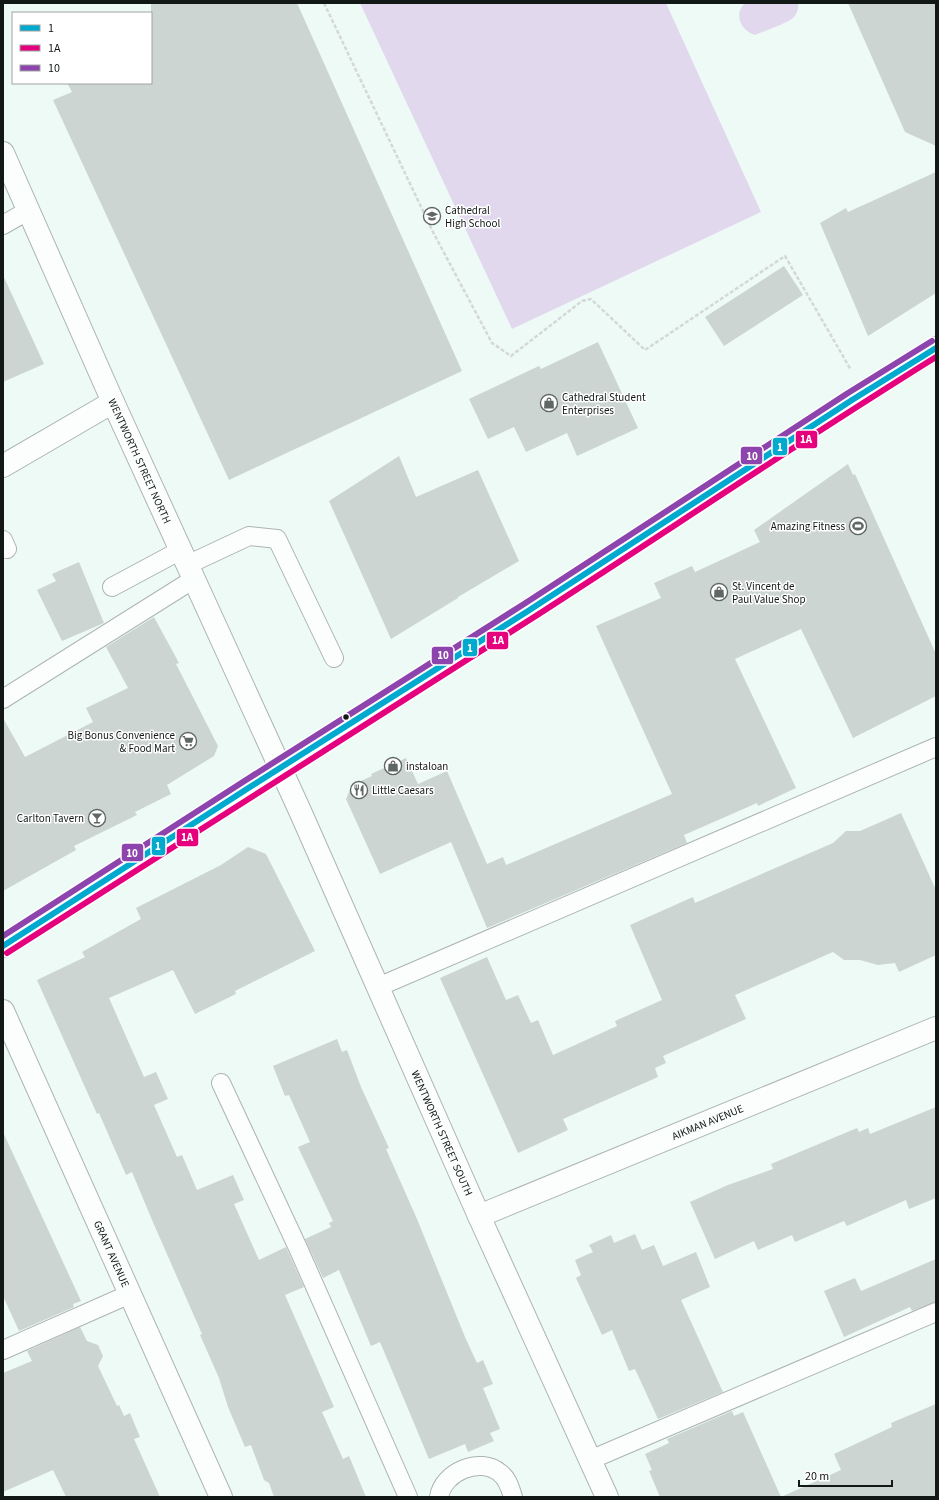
<svg xmlns="http://www.w3.org/2000/svg" width="939" height="1500" font-family="'Source Sans 3',sans-serif">
<style>
.green{fill:#e2d8ee}
.building{fill:#ccd5d2}
.lines{fill:none;stroke-linecap:round;stroke-linejoin:round}
.lane-casing{stroke:#acb4b1;stroke-width:20}
.street-casing{stroke:#acb4b1;stroke-width:24}
.secondary-casing{stroke:#acb4b1;stroke-width:24}
.primary-casing{stroke:#acb4b1;stroke-width:24}
.path{stroke:#d4d8d7;stroke-width:2.5;stroke-dasharray:4 2;stroke-linecap:butt}
.lane{stroke:#fcfefe;stroke-width:18}
.street{stroke:#fcfefe;stroke-width:22}
.secondary{stroke:#fcfefe;stroke-width:22}
.primary{stroke:#fcfefe;stroke-width:22}
.bus-1-casing{stroke:#fff;stroke-width:9}
.bus-2-casing{stroke:#fff;stroke-width:9}
.bus-3-casing{stroke:#fff;stroke-width:9}
.bus-1{stroke:#00a9ce;stroke-width:6}
.bus-2{stroke:#e5007d;stroke-width:6}
.bus-3{stroke:#8e44ad;stroke-width:6}
.bus-dot{fill:#111816;stroke:#fff;stroke-width:1.5}
.labels{text-anchor:middle;dominant-baseline:central;stroke-width:3;stroke-linejoin:round;paint-order:stroke}
.poi-label{font-size:11px;fill:#111816;stroke:#fff;text-anchor:start}
.street-label{font-size:11px;fill:#111816;stroke:#fff}
.line-badge{stroke:#fff;stroke-width:1.5}
.badge-label{font-size:11px;text-anchor:middle;font-weight:bold;fill:#fff}
</style>
<rect width="100%" height="100%" fill="#eefaf6"/>
<path class="green" d="M360 3H666L761 212 512 329Z
M745 3H798C799 8 797 14 793 18 788 23 764 31 755 35 741 31 733 14 745 3Z"/>
<path class="building" d="M151 3H297L462 371 229 480 53 100 72 92 67 83H151Z
M848 3H936V146L905 132Z
M936 172V293L868 336 820 223 846 208 848 212Z
M784 266 803 295 724 346 705 317Z
M3 275 44 364 3 382Z
M598 342 638 428 577 456 567 433 526 452 514 427 488 439 469 399 539 366 541 369Z
M399 456 416 497 478 470 519 561 458 597V598L391 639 329 501Z
M848 464 853 475 855 474 936 654V696L853 738 801 629 735 659 796 788 758 806 757 803 684 835 687 843 487 928 451 842 380 874 346 799 352 785 372 776 371 774 406 758 418 784 447 771 487 864 503 857 506 865 672 794 596 626 661 598 654 583 692 566 695 572 760 542 754 530Z
M79 562 104 623 62 641 37 590 56 581 52 574Z
M154 617 179 663 176 664 218 746 214 756 167 785 171 794 135 812 137 815 74 846 76 850 3 891V718L25 757 93 722 86 708 128 688 106 647Z
M901 813 936 890V955L899 972 895 963 878 965 860 960H844L833 952 735 995 746 1019 663 1056 666 1063 655 1068 658 1077 563 1119 568 1130 518 1153 440 978 487 957 506 1000 518 995 531 1023 538 1020 553 1055 617 1026 615 1021 662 1000 630 925 693 897 695 903 833 843 846 831H860Z
M248 847 266 854 315 951 235 991 236 994 195 1014 173 970 109 998 144 1077 156 1072 168 1099 154 1105 177 1157 182 1155 197 1190 233 1175 244 1200 234 1204 259 1260 286 1247 304 1287 285 1295 334 1407 322 1412 343 1459 349 1456 366 1497H274L269 1483 264 1480 251 1445 245 1447 228 1407 219 1378 200 1335 202 1334 152 1220 132 1172 126 1175 99 1113 97 1114 37 980 85 957 82 952 141 919 136 908 221 865Z
M337 1039 342 1052 347 1050 361 1087 389 1148 386 1149 417 1219 465 1337 477 1363 483 1360 493 1384 483 1388 500 1429 490 1433 494 1441 468 1452 465 1444 429 1459 380 1342 371 1346 339 1270 323 1278 305 1239 331 1227 329 1223 333 1221 298 1147 310 1142 289 1095 285 1096 273 1066Z
M936 1107V1198L909 1209 906 1200 847 1226 844 1221 795 1242 792 1235 758 1250 754 1241 715 1259 690 1202 728 1185 773 1169 771 1164 857 1128 859 1132 868 1128 870 1134Z
M3 1132 81 1301 73 1304 74 1307 19 1331 3 1296Z
M635 1234 642 1250 654 1245 663 1266 696 1252 710 1287 681 1300 723 1392 658 1419 635 1369 629 1371 612 1330 602 1335 576 1278 581 1275 575 1260 593 1252 589 1245 611 1235 614 1243Z
M936 1259V1302L912 1311 910 1307 844 1337 824 1291 855 1278 861 1291Z
M80 1327 87 1341 98 1345 103 1356 98 1366 117 1406 119 1405 124 1416 130 1413 140 1437 134 1439 160 1497H66L53 1470 3 1492V1373L32 1361 27 1351Z
M936 1404V1497H660L649 1471 652 1470 645 1454 669 1443 667 1439 732 1411 734 1416 743 1412 781 1497 841 1470 834 1454 892 1427 891 1423Z"/>
<g class="lines">
<g class="lane-casing">
<path id="lane" d="M3 225 29 210
M3 540 7 549
M187 565 249 536 277 539 334 658
M112 587 181 550
M3 699 194 579
M378 987 936 747
M221 1083 298 1248 408 1497
M3 1350 130 1294
M590 1460 936 1312
M439 1497C443 1472 480 1456 500 1473 508 1479 510 1488 513 1497"/>
</g>
<g class="street-casing">
<g id="street">
<path d="M3 466 113 402"/>
<path id="s1" d="M3 1011 221 1497"/>
<path id="s2" d="M479 1216 936 1028"/>
</g>
</g>
<g class="secondary-casing">
<g id="secondary">
<path id="s3" d="M3 153 113 402 300 811 479 1216 607 1497"/>
</g>
</g>
<g class="primary-casing">
<path id="primary" d="M3 946 250 787 528 611 852 400 936 348"/>
</g>
<path class="path" d="M324 3 433 232 492 343 511 356 582 301 591 299 645 350 785 256 851 370"/>
<use href="#lane" class="lane"/>
<use href="#street" class="street"/>
<use href="#secondary" class="secondary"/>
<use href="#primary" class="primary"/>
<g class="bus-1-casing">
<path id="bus-1" d="M3 946 250 787 528 611 852 400 936 348"/>
</g>
<g class="bus-2-casing">
<path id="bus-2" d="M7 953C181 841 356 730 531 619 666 532 799 442 936 357"/>
</g>
<g class="bus-3-casing">
<path id="bus-3" d="M3 936 246 780 524 604 848 393 932 341"/>
</g>
<use href="#bus-1" class="bus-1"/>
<use href="#bus-2" class="bus-2"/>
<use href="#bus-3" class="bus-3"/>
</g>
<defs>
<g id="school-ring" transform="scale(0.9)"><circle r="9.5" fill="#fff" stroke="#5e6764" stroke-width="1.5"/><path d="M0-5L7-2L0 1L-7-2ZM-4 1L0 2.5L4 1V4Q0 6-4 4Z" fill="#5e6764"/></g>
<g id="shop-ring" transform="scale(0.9)"><circle r="9.5" fill="#fff" stroke="#5e6764" stroke-width="1.5"/><path d="M-5-2.5h2.3a2.7 3.5 0 0 1 5.4 0H5L5.5 6h-11ZM-1.5-2.5h3a1.5 2.3 0 0 0-3 0Z" fill="#5e6764"/></g>
<g id="stadium-ring" transform="scale(0.9)"><circle r="9.5" fill="#fff" stroke="#5e6764" stroke-width="1.5"/><path d="M0-5a6.5 5 0 1 0 0 10a6.5 5 0 1 0 0-10ZM-3.5-1.8h7v3.6h-7Z" fill="#5e6764"/></g>
<g id="supermarket-ring" transform="scale(0.9)"><circle r="9.5" fill="#fff" stroke="#5e6764" stroke-width="1.5"/><path d="M-6-5.5h2.5l.6 2H6L4.5 2H-2.5L-4.4-4H-6ZM-1.5 3.2a1.3 1.3 0 1 0 .1 0ZM3 3.2a1.3 1.3 0 1 0 .1 0Z" fill="#5e6764"/></g>
<g id="restaurant-ring" transform="scale(0.9)"><circle r="9.5" fill="#fff" stroke="#5e6764" stroke-width="1.5"/><path d="M-5-6h1v4h1v-4h1v4h1v-4h1v5L-1.5 .5V6h-2V.5L-5-1ZM5-6V6H3V1.5H1.5Q1.5-4 5-6Z" fill="#5e6764"/></g>
<g id="bar-ring" transform="scale(0.9)"><circle r="9.5" fill="#fff" stroke="#5e6764" stroke-width="1.5"/><path d="M-6-5H6L.8 .8V4.5H3.5V6h-7V4.5H-.8V.8Z" fill="#5e6764"/></g>
</defs>
<g fill-rule="evenodd">
<use href="#school-ring" x="432" y="216"/>
<use href="#shop-ring" x="549" y="403"/>
<use href="#stadium-ring" x="858" y="526"/>
<use href="#shop-ring" x="719" y="592"/>
<use href="#supermarket-ring" x="188" y="741"/>
<use href="#shop-ring" x="393" y="766"/>
<use href="#restaurant-ring" x="359" y="790"/>
<use href="#bar-ring" x="97" y="818"/>
</g>
<circle class="bus-dot" cx="346" cy="717" r="3.5"/>
<g class="labels">
<g class="poi-label">
<text x="445" y="210">Cathedral<tspan x="445" dy="13">High School</tspan></text>
<text x="562" y="397">Cathedral Student<tspan x="562" dy="13">Enterprises</tspan></text>
<text x="845" y="526" text-anchor="end">Amazing Fitness</text>
<text x="732" y="586">St. Vincent de<tspan x="732" dy="13">Paul Value Shop</tspan></text>
<text x="175" y="735" text-anchor="end">Big Bonus Convenience<tspan x="175" dy="13">&amp; Food Mart</tspan></text>
<text x="406" y="766">instaloan</text>
<text x="372" y="790">Little Caesars</text>
<text x="84" y="818" text-anchor="end">Carlton Tavern</text>
</g>
<g class="street-label">
<text stroke="none"><textPath href="#s3" startOffset="337">WENTWORTH STREET NORTH</textPath></text>
<text stroke="none"><textPath href="#s2" startOffset="247">AIKMAN AVENUE</textPath></text>
<text stroke="none"><textPath href="#s3" startOffset="1074">WENTWORTH STREET SOUTH</textPath></text>
<text stroke="none"><textPath href="#s1" startOffset="266">GRANT AVENUE</textPath></text>
</g>
</g>
<g class="line-badge">
<rect x="795" y="430" width="23" height="19" rx="4" fill="#e5007d"/>
<rect x="772" y="437" width="16" height="19" rx="4" fill="#00a9ce"/>
<rect x="740" y="446" width="23" height="19" rx="4" fill="#8e44ad"/>
<rect x="486" y="631" width="23" height="19" rx="4" fill="#e5007d"/>
<rect x="462" y="638" width="16" height="19" rx="4" fill="#00a9ce"/>
<rect x="431" y="646" width="23" height="19" rx="4" fill="#8e44ad"/>
<rect x="176" y="828" width="23" height="19" rx="4" fill="#e5007d"/>
<rect x="151" y="836" width="15" height="20" rx="4" fill="#00a9ce"/>
<rect x="121" y="843" width="23" height="19" rx="4" fill="#8e44ad"/>
</g>
<g class="badge-label">
<text x="806" y="443">1A</text>
<text x="780" y="451">1</text>
<text x="752" y="460">10</text>
<text x="498" y="644">1A</text>
<text x="470" y="652">1</text>
<text x="443" y="659">10</text>
<text x="187" y="841">1A</text>
<text x="158" y="850">1</text>
<text x="132" y="857">10</text>
</g>
<rect width="939" height="1500" fill="none" stroke="#111816" stroke-width="8"/>
<rect x="12" y="12" width="140" height="72" fill="#ffffff" stroke="#a0a3a2"/>
<rect x="20" y="25" width="20" height="6" fill="#00a9ce" stroke="#a0a3a2"/>
<text x="48" y="32" font-size="12" fill="#111816">1</text>
<rect x="20" y="45" width="20" height="6" fill="#e5007d" stroke="#a0a3a2"/>
<text x="48" y="52" font-size="12" fill="#111816">1A</text>
<rect x="20" y="65" width="20" height="6" fill="#8e44ad" stroke="#a0a3a2"/>
<text x="48" y="72" font-size="12" fill="#111816">10</text>
<path d="M799 1480v6h93v-6" fill="none" stroke="#111816" stroke-width="2"/>
<text x="805" y="1480" font-size="12" fill="#111816" stroke="#ffffff" stroke-width="3" paint-order="stroke">20 m</text>
</svg>
